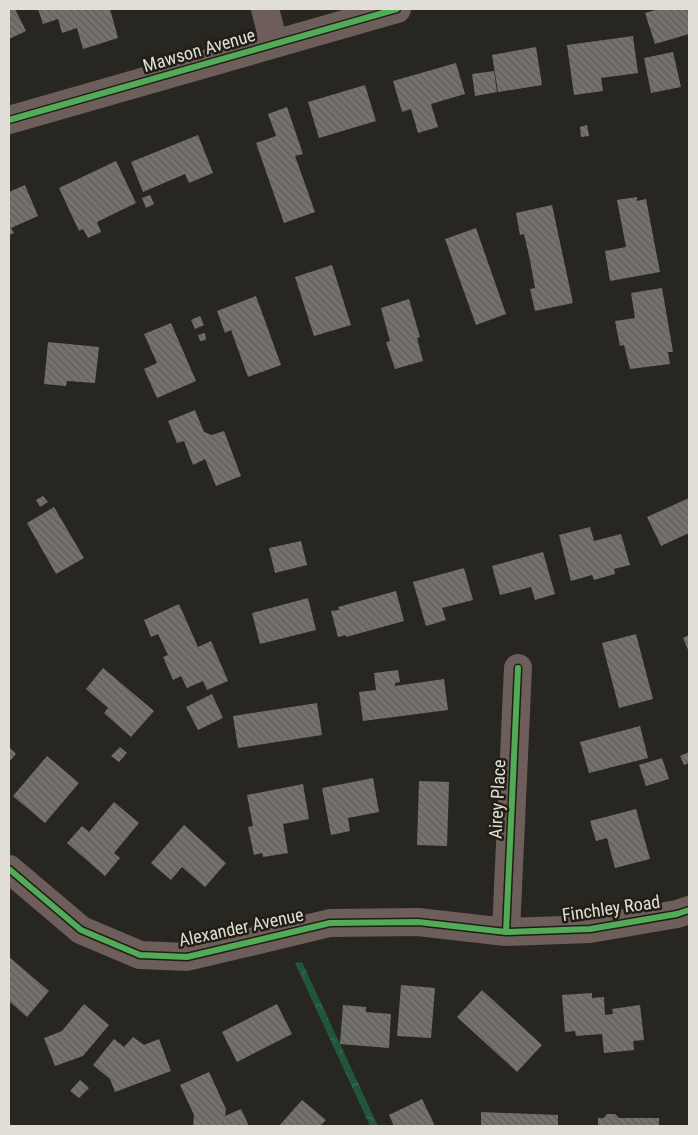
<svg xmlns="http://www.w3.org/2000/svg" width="698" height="1135" font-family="'Roboto Condensed',sans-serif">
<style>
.park{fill:url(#park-crowns)}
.building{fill:url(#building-back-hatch)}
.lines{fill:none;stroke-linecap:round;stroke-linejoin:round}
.minor{stroke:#6d5d5b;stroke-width:28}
.cycleway-casing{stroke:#211e14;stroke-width:9}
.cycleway{stroke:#51ab58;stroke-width:6}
.labels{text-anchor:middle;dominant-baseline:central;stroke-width:5;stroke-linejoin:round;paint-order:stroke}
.street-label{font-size:18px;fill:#e1ded8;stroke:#211e14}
</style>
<defs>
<pattern id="park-crowns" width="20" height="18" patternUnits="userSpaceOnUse" patternTransform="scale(1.25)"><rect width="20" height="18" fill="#20563b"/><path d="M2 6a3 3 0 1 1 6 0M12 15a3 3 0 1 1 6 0" fill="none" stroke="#406e57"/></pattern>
<pattern id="building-back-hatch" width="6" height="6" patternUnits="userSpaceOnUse" patternTransform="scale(1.25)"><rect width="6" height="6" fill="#75726e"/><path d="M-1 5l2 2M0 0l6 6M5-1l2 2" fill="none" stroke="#5f5d5a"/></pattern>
</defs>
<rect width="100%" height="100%" fill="#282620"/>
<path class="park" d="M302 962 378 1126H370L295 963Z"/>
<path class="building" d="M9 9H15L26 31 9 39Z
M38 9H110L118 38 83 49 77 28 62 33 58 19 43 24Z
M659 9H689V34L655 44 645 13Z
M633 36 638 73 601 78 603 91 574 95 567 45Z
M536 47 542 85 498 92 492 55Z
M673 52 681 87 651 93 644 58Z
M456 63 465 94 431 104 438 127 418 133 411 109 402 112 393 81Z
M494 71 497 92 475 96 472 74Z
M365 85 376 121 319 138 308 102Z
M287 107 303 154 295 156 315 212 284 223 256 143 276 136 268 114Z
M587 125 589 136 581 137 580 127Z
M198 135 213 173 189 183 185 174 143 192 131 162Z
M116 161 136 203 97 222 101 232 88 238 83 229 79 231 59 188Z
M25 185 38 216 11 228 14 233 9 235V192Z
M150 195 154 204 146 208 142 198Z
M637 197V201L646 199 660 272 610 281 605 251 626 247 617 200Z
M552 205 573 303 535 311 530 289 535 288 530 260 524 234 520 235 516 213Z
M476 228 506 314 476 325 445 239Z
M332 265 351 325 314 336 295 277Z
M662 288 673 352H668L670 364 630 369 624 345 620 346 615 321 635 318 631 293Z
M256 296 281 365 248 377 231 330 225 333 217 311Z
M409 299 420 337 417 338 423 361 395 369 386 342 390 341 381 308Z
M200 316 204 325 195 329 191 320Z
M171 323 196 381 157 398 144 369 157 363 144 334Z
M205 333 206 340 200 341 198 335Z
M48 342 99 347 95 383 67 381 66 386 44 384Z
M195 410 204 432 212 435 224 431 241 476 216 486 205 459 193 465 184 441 177 443 168 421Z
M43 496 48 502 40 507 36 500Z
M689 498V533L661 546 647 517Z
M54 507 84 558 56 574 27 523Z
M590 527 594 541 621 534 630 565 614 569 615 574 594 580 592 575 571 581 559 535Z
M301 541 307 565 275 573 269 548Z
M543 552 555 594 535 600 531 587 500 595 492 566Z
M464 568 473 600 442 608 446 620 426 626 413 582Z
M396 591 404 621 346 637V635L338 637 331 611 339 610 338 607Z
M308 598 316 630 260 644 252 613Z
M179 604 198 647 211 641 228 681 207 690 203 681 187 688 181 676 173 680 163 657 168 655 158 634 151 637 144 620Z
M636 634 653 699 619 708 602 643Z
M689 635V652L683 638Z
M103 668 154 711 131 737 104 713 108 708 86 689Z
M398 670 400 682 395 683V686L444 679 448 710 363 721 359 692 376 690 374 673Z
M212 694 223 718 198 730 186 707Z
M317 703 322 735 238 748 233 716Z
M640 726 648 758 589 773 580 742Z
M9 747 16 754 9 762Z
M120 747 127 753 119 762 111 756Z
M689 752V763L684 765 680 756Z
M47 756 79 783 45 823 13 796Z
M662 758 669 779 646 786 639 765Z
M373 778 379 812 348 818 350 831 331 835 322 788Z
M419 781 449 782 447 846 417 845Z
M303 784 309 819 283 824 288 853 263 857 262 853 254 855 248 827 253 826 247 795Z
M114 802 139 823 114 853 120 858 105 876 67 843 82 826 89 832Z
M636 809 650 859 615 868 607 838 596 841 590 821Z
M184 825 226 863 205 887 182 867 171 880 151 863Z
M9 957 49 991 27 1017 9 1001Z
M401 985 435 988 431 1038 397 1036Z
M482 990 542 1045 517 1072 457 1017Z
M592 993V998L604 997 605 1015 613 1014 612 1009 640 1005 644 1040 633 1041 634 1050 604 1053 602 1034 576 1036 575 1031 565 1032 562 995Z
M84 1004 109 1025 83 1056 55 1066 44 1038 62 1031Z
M277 1004 292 1034 237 1062 222 1032Z
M343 1005 366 1007V1012L391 1014 389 1048 340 1044Z
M133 1037 144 1045 159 1039 171 1071 115 1092 110 1079 93 1065 114 1039 124 1047Z
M209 1072 226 1109 225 1116 241 1109 249 1126H193L194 1115 180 1085Z
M80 1080 89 1088 79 1098 70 1091Z
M422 1099 435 1126H394L389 1115Z
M302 1100 326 1120 320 1126H279Z
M481 1112 558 1115V1126H481Z
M607 1114H615L619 1118H659V1126H598V1118H604Z"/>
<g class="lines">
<path class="minor" d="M265 9 274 44
M9 120 397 9
M9 869 81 930 140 955 187 957 330 923 418 922 506 932 590 929 677 914 689 910
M506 932 518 668"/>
<g class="cycleway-casing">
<path id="cycleway" d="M9 120 397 9
M9 869 81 930 140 955 187 957 330 923 418 922 506 932 590 929 677 914 689 910
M506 932 518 668"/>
</g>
<use href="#cycleway" class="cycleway"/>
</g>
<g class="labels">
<g class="street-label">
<text transform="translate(199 50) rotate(-16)">Mawson Avenue</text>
<text transform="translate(497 799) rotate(-87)">Airey Place</text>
<text transform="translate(611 908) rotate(-8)">Finchley Road</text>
<text transform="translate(241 927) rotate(-12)">Alexander Avenue</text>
</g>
</g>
<rect width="698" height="1135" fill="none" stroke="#e1ded8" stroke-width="20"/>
</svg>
